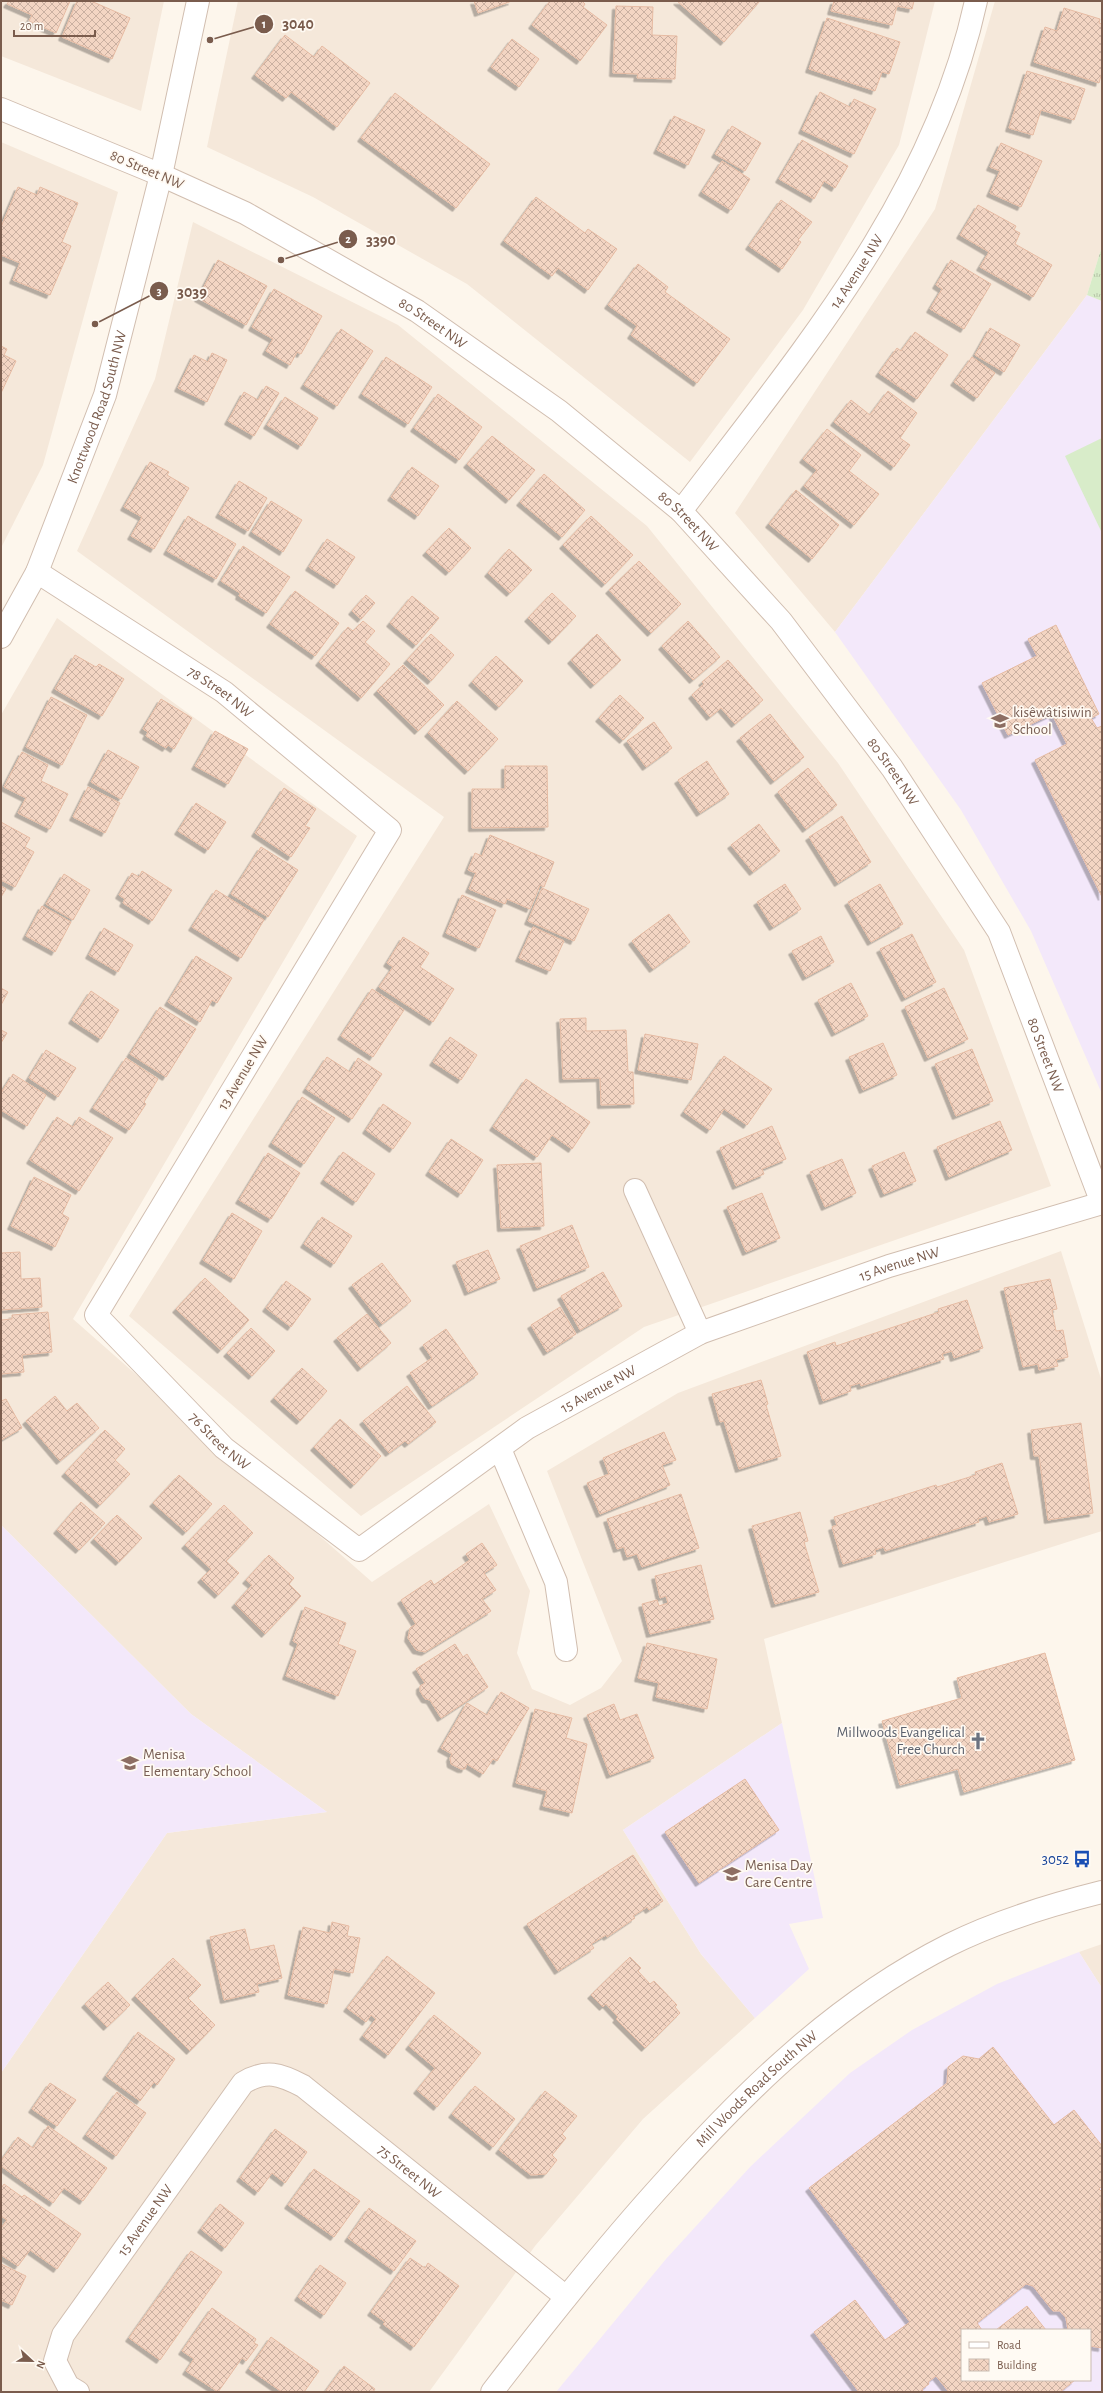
<svg xmlns="http://www.w3.org/2000/svg" width="1103" height="2393" font-family="'Alegreya Sans',sans-serif">
<style>
.residential{fill:#f5e8da}
.education{fill:#f3e8fa;fill-rule:evenodd}
.grass{fill:url(#grass-tufts)}
.pitch{fill:#d8ecc9}
.building{fill:url(#building-cross-hatch);stroke:#e6bba3;filter:url(#shadow)}
.lines{fill:none;stroke-linecap:round;stroke-linejoin:round}
.minor-casing{stroke:#d1beb0;stroke-width:24}
.tertiary-casing{stroke:#d1beb0;stroke-width:24}
.minor{stroke:#fff;stroke-width:22}
.tertiary{stroke:#fff;stroke-width:22}
.labels{text-anchor:middle;dominant-baseline:central;stroke-width:3.5;stroke-linejoin:round;paint-order:stroke}
.street-label{font-size:15px;fill:#7a5c4d;stroke:#fffaf3}
.education-label{font-size:15px;fill:#785e54;stroke:#fffaf3;text-anchor:start}
.worship-label{font-size:15px;fill:#5b616d;stroke:#fffaf3;text-anchor:end}
.transit-label{font-size:15px;fill:#164399;stroke:#fffaf3;text-anchor:end}
.leader{fill:none;stroke:#7a5c4d;stroke-width:1.5}
.callout-dot{fill:#7a5c4d;stroke:#fffaf3;stroke-width:1.5}
.mark-label{font-size:12px;text-anchor:middle;font-weight:bold;fill:#fff}
.callout-label{font-size:16px;text-anchor:middle;font-weight:bold;fill:#7a5c4d;stroke:#fffaf3;stroke-width:3.5;stroke-linejoin:round;paint-order:stroke}
</style>
<defs>
<pattern id="grass-tufts" width="24" height="20" patternUnits="userSpaceOnUse"><rect width="24" height="20" fill="#d8ecc9"/><path d="M3 7l-1-3M5 7V3M7 7l1-3M15 17l-1-3M17 17v-4M19 17l1-3" fill="none" stroke="#b4c2a5"/></pattern>
<pattern id="building-cross-hatch" width="8" height="8" patternUnits="userSpaceOnUse"><rect width="8" height="8" fill="#f3d5c3"/><path d="M0 0l8 8M0 8l8-8" fill="none" stroke="#cab0a1"/></pattern>
<filter id="shadow"><feDropShadow dx="-3.5" dy="3.5" stdDeviation="0" flood-color="#0004"/></filter>
</defs>
<rect width="100%" height="100%" fill="#fdf6ec"/>
<path class="residential" d="M1 1H164L141 111 1 56Z
M238 1H935L899 145 803 310 690 462 467 284 313 197 207 147Z
M995 1H1102V246L1087 295 835 632 735 513 935 209Z
M1 142 118 192 43 465 1 548Z
M193 222 398 325 647 526 838 763 964 950 1051 1186 644 1327 361 1516 129 1316 444 817 77 551 155 379Z
M57 618 357 836 73 1319 372 1582 489 1504 530 1591 517 1653 532 1689 570 1705 601 1688 622 1661 547 1471 678 1393 1061 1251 1102 1382V1531L764 1639 782 1723 623 1830 701 1954 755 2018 643 2119 535 2246 429 2392H1V2073L167 1833 327 1812 191 1714 1 1525V715Z
M1102 1944V1988L1079 1952Z"/>
<path class="education" d="M1087 295 1102 301V1094L1031 931 961 810 835 632Z
M1 1525 191 1714 327 1812 167 1833 1 2073Z
M782 1723 823 1918 789 1924 809 1969 755 2018 701 1954 623 1830Z
M1079 1952 1102 1988V2392H556L666 2259 750 2167 850 2073 912 2030 997 1984ZM962 2330H1090V2380H962Z"/>
<path class="grass" d="M1102 246V301L1087 295Z"/>
<path class="pitch" d="M1102 438V533L1065 456Z"/>
<path class="building" d="M9 1H70L56 33 29 21 32 15 7 4Z
M77 1H91L130 18 112 59 62 37Z
M474 1H512L478 13Z
M550 1H582L585 4 583 7 607 25 580 61 532 25Z
M677 1H760L724 42Z
M834 1H914L912 9 897 6 892 25 831 11Z
M616 6 653 7 652 35 677 36 675 79 637 78 638 74 613 73Z
M1064 8 1100 19 1099 23 1102 24V72L1099 83 1034 62 1045 27 1057 31Z
M827 18 900 42 889 74 882 72 875 91 809 69Z
M285 35 314 57 322 46 370 83 337 127 291 92 286 98 255 75Z
M512 39 539 59 519 87 491 67Z
M1027 71 1085 89 1074 120 1041 110 1033 135 1009 128Z
M820 92 850 107 854 99 876 109 854 154 802 130Z
M395 93 490 164 456 208 361 138Z
M674 116 705 130 688 165 657 150Z
M732 126 761 143 745 171 715 154Z
M802 140 848 166 835 188 824 181 814 199 779 179Z
M1001 143 1042 161 1021 207 990 193 1000 171 990 167Z
M722 161 750 179 731 210 702 192Z
M18 187 37 195 40 187 78 203 62 242 71 246 50 295 13 280 20 263 1 255V227Z
M536 197 585 233 588 229 617 249 588 290 558 268 552 276 504 241Z
M781 200 812 222 798 240 801 242 782 269 749 246Z
M978 205 1016 226 1014 230 1020 233 1015 244 1052 265 1033 297 980 267 989 252 960 235Z
M218 260 267 286 246 325 198 298Z
M951 260 991 284 964 329 930 309 942 289 936 285Z
M638 264 668 287 665 292 730 339 697 383 631 335 637 326 608 305Z
M274 289 322 316 301 354 297 352 290 365 266 351 273 339 252 327Z
M990 328 1020 345 1004 372 975 355Z
M341 329 373 351 337 406 304 385Z
M915 332 948 355 917 399 879 373 897 348 901 351Z
M1 346 7 349 4 355 16 361 1 393Z
M212 353 227 360 207 402 178 388 194 355 208 362Z
M386 357 432 387 408 424 362 394Z
M972 357 995 373 977 398 954 382Z
M266 386 279 393 254 436 228 421 244 392 258 400Z
M888 391 917 413 900 438 910 445 894 467 834 422 851 400 870 415Z
M438 394 482 427 459 460 414 428Z
M285 397 318 418 301 446 267 425Z
M827 429 861 455 849 471 879 494 854 525 804 486 817 470 803 459Z
M492 436 535 470 509 500 467 464Z
M150 462 169 472 167 475 189 488 154 549 131 536 142 517 124 507Z
M412 467 439 486 418 516 391 497Z
M544 474 585 510 562 537 520 502Z
M239 481 267 498 248 531 219 514Z
M796 490 839 525 812 559 769 524Z
M271 501 302 520 283 552 252 532Z
M188 516 236 544 216 579 167 551Z
M591 516 633 555 605 584 563 545Z
M449 528 471 548 449 572 426 552Z
M327 539 355 557 337 585 309 567Z
M243 546 290 577 266 613 239 596 240 593 221 581Z
M509 549 532 570 510 593 488 573Z
M639 561 681 604 651 633 609 590Z
M295 591 339 623 315 656 270 624Z
M552 593 576 616 552 641 528 618Z
M366 595 375 603 361 619 352 611Z
M412 596 439 618 416 645 390 623Z
M363 621 375 631 365 642 390 664 361 698 319 662 348 627 353 631Z
M688 621 720 657 693 680 662 646Z
M1056 625 1099 714 1091 718 1097 728 1102 726V897L1035 760 1067 744 1052 714 1008 735 982 683 1037 656 1028 639Z
M431 634 454 655 431 681 407 660Z
M597 634 621 660 594 685 571 660Z
M75 655 96 667 99 664 124 679 102 716 55 689Z
M496 656 523 681 499 707 472 682Z
M728 660 763 700 735 724 721 708 710 717 692 695 704 684 702 682Z
M403 665 444 705 418 731 377 691Z
M620 695 644 718 623 740 599 718Z
M51 697 87 715 62 765 26 747Z
M161 699 192 718 174 749 168 745 166 748 146 736 148 732 143 729Z
M457 701 498 739 468 771 428 733Z
M770 714 804 757 774 781 740 738Z
M654 722 672 748 646 767 627 741Z
M215 731 248 749 228 784 195 766Z
M108 750 139 767 121 799 91 782Z
M22 752 48 765 41 781 68 794 50 829 18 813 26 798 4 787Z
M707 761 729 794 700 813 678 780Z
M505 766H547L548 827 472 828V789H505Z
M808 768 837 805 806 829 778 792Z
M88 787 120 803 105 833 73 817Z
M284 788 316 809 305 826 310 828 291 857 255 833Z
M196 803 226 822 208 850 178 831Z
M842 816 871 862 838 883 809 837Z
M1 822 30 838 25 847 34 852 15 887 1 880Z
M759 824 780 851 753 872 731 845Z
M490 835 554 862 544 887 540 885 530 909 507 899 505 904 469 889 476 873 468 870 475 853 482 856Z
M261 847 298 870 268 917 231 894Z
M142 871 172 890 152 921 123 903 125 899 119 895 132 873 139 877Z
M64 874 90 890 73 920 46 904Z
M785 884 801 909 773 927 757 902Z
M880 884 903 924 871 942 848 902Z
M1 886 6 889 1 897Z
M542 888 589 909 574 941 528 921Z
M216 890 264 920 241 958 192 927Z
M462 895 496 910 479 948 446 933Z
M42 906 71 922 55 952 26 936Z
M669 914 690 942 653 969 632 941Z
M533 927 564 941 550 971 519 958Z
M104 928 133 945 118 972 89 955Z
M912 934 936 982 905 998 880 949Z
M821 936 834 962 806 977 792 951Z
M403 937 429 953 420 967 454 989 433 1022 379 987 393 967 387 963Z
M196 956 232 978 217 1003 212 1000 200 1022 168 1002Z
M851 983 868 1016 835 1033 818 1000Z
M1 988 8 992 1 1005Z
M944 988 968 1039 928 1058 905 1007Z
M372 989 404 1010 373 1057 341 1036Z
M91 991 119 1010 101 1039 72 1020Z
M160 1007 196 1029 166 1077 130 1054Z
M586 1018V1031L626 1030 628 1072H633L634 1104 601 1105 600 1078 563 1079 560 1019Z
M1 1030 7 1033 1 1043Z
M645 1034 698 1044 691 1080 638 1070Z
M450 1037 477 1055 461 1080 433 1062Z
M883 1043 897 1075 863 1090 849 1057Z
M972 1049 993 1101 956 1116 935 1064Z
M46 1050 76 1068 58 1097 29 1078Z
M724 1056 772 1089 747 1125 724 1109 710 1130 684 1112Z
M327 1057 350 1072 358 1058 382 1074 352 1119 306 1089Z
M126 1058 158 1079 144 1102 146 1104 129 1130 93 1108Z
M13 1074 46 1095 27 1126 1 1110V1093Z
M526 1079 590 1122 572 1149 552 1135 537 1157 493 1127Z
M302 1097 335 1118 304 1164 272 1143Z
M383 1104 411 1123 393 1149 366 1130Z
M57 1117 73 1127 79 1117 113 1138 79 1191 30 1160Z
M1000 1121 1012 1150 949 1177 937 1147Z
M772 1126 786 1159 762 1169 764 1174 736 1186 720 1148Z
M451 1139 483 1160 461 1194 429 1172Z
M343 1152 375 1174 356 1202 324 1180Z
M904 1152 916 1181 884 1194 872 1166Z
M268 1153 300 1173 271 1219 239 1200Z
M842 1159 856 1193 825 1207 810 1172Z
M541 1163 544 1226 501 1228 497 1165Z
M34 1177 71 1195 62 1214 69 1218 55 1247 11 1226Z
M762 1193 780 1238 746 1252 727 1207Z
M232 1213 262 1231 234 1279 203 1260Z
M322 1217 352 1236 334 1264 304 1244Z
M572 1225 589 1267 537 1288 520 1246Z
M488 1250 500 1279 468 1292 456 1262Z
M20 1252 21 1279 40 1278 42 1307 1 1310V1253Z
M382 1263 411 1301 382 1324 352 1285Z
M603 1272 622 1306 580 1330 561 1296Z
M205 1278 249 1320 221 1350 176 1309Z
M1050 1279 1057 1309 1052 1310 1056 1331 1063 1330 1068 1357 1056 1360 1058 1366 1039 1370 1038 1364 1023 1367 1004 1288Z
M286 1281 311 1299 291 1327 266 1308Z
M967 1300 983 1348 954 1358 952 1351 942 1354 944 1359 861 1386 860 1383 850 1386 851 1391 823 1401 807 1352 835 1342 836 1346 939 1312 938 1309Z
M560 1307 576 1334 547 1352 531 1325Z
M48 1312 52 1352 22 1355 24 1372 1 1374V1320L12 1319V1315Z
M367 1314 391 1343 361 1368 337 1338Z
M251 1328 275 1351 252 1376 227 1353Z
M446 1329 478 1374 432 1406 410 1373 432 1358 423 1345Z
M302 1368 327 1391 300 1421 274 1398Z
M761 1380 768 1404 766 1405 781 1456 739 1469 724 1421 720 1422 712 1394Z
M407 1386 436 1422 408 1444 405 1441 389 1453 363 1421Z
M55 1396 67 1411 77 1403 99 1428 60 1461 26 1421Z
M6 1399 22 1428 1 1440V1401Z
M340 1419 381 1456 354 1485 314 1447Z
M1081 1423 1093 1513 1048 1520 1039 1456H1034L1031 1430Z
M105 1430 125 1449 115 1460 130 1474 100 1505 65 1473Z
M664 1432 676 1460 662 1465 670 1485 600 1514 587 1483 609 1474 603 1458Z
M1002 1463 1018 1514 989 1522 987 1516 978 1519 979 1522 885 1551 884 1547 875 1550 876 1554 843 1564 832 1527 837 1525 834 1517 936 1485 937 1487 976 1475 975 1472Z
M179 1475 212 1504 186 1532 153 1503Z
M681 1494 699 1548 642 1567 637 1554 627 1557 624 1547 617 1549 607 1519Z
M81 1502 105 1523 79 1550 57 1530Z
M224 1505 253 1533 226 1561 239 1573 218 1595 201 1579 211 1569 185 1545Z
M800 1512 808 1541 804 1542 819 1592 775 1604 752 1526Z
M117 1515 142 1538 119 1562 94 1539Z
M482 1543 497 1565 484 1573 496 1590 482 1599 491 1611 425 1652 416 1650 408 1638 410 1628 416 1624 401 1600 431 1580 434 1585 470 1560 466 1554Z
M269 1555 294 1578 289 1584 301 1596 265 1634 235 1604 252 1585 246 1580Z
M701 1565 714 1619 650 1634 642 1604 657 1600 659 1606 668 1603 666 1596 660 1598 655 1576Z
M305 1607 346 1623 338 1644 356 1651 338 1696 286 1676 298 1644 293 1641Z
M647 1643 717 1659 707 1709 656 1697 659 1683 638 1678Z
M455 1644 463 1657 467 1654 488 1687 441 1718 430 1700 425 1699 420 1691V1686L425 1683 416 1669Z
M1045 1653 1075 1760 964 1792 958 1769 900 1785 882 1721 962 1698 957 1678Z
M501 1692 529 1708 497 1761 493 1759 483 1774 467 1764 465 1769H461L451 1764 450 1758 452 1754 441 1748 467 1703 487 1715Z
M614 1704 620 1720 637 1714 654 1758 610 1775 587 1715Z
M535 1709 572 1718 566 1738 587 1744 572 1813 543 1806 547 1791 516 1783Z
M745 1779 779 1830 699 1883 665 1832Z
M633 1855 663 1901 649 1910 647 1907 633 1916 635 1918 607 1937 606 1935 591 1944 594 1948 558 1971 527 1924Z
M332 1922 349 1926 347 1936 360 1938 353 1973 334 1969 327 2004 288 1995 303 1927 330 1933Z
M245 1929 250 1950 274 1945 282 1978 257 1984 259 1992 224 2000 210 1937Z
M387 1956 435 1993 388 2055 363 2036 376 2019 371 2015 366 2022 347 2008Z
M630 1957 641 1968 638 1971 650 1984 654 1981 677 2005 675 2007 680 2013 645 2048 616 2019 618 2017 606 2004 603 2007 591 1995Z
M173 1958 201 1985 188 1998 215 2025 190 2051 135 1996Z
M108 1982 130 2005 107 2027 85 2004Z
M434 2015 481 2053 437 2107 417 2090 435 2068 409 2046Z
M138 2032 175 2059 157 2085 154 2082 140 2101 106 2076Z
M993 2047 1054 2125 1074 2110 1102 2146V2186L1099 2189 1102 2192 1100 2210 1102 2213V2348L1090 2346V2330H1068L1066 2318 1060 2311H1053L1033 2286 1026 2284 977 2323 982 2330H962V2380H1075L1060 2392H1011L1009 2390 1006 2392H949L936 2376 928 2382 929 2384 922 2389 923 2392H859L814 2332 855 2300 885 2340 910 2322 809 2188 947 2083 948 2067 963 2056 979 2059Z
M50 2083 76 2100 57 2126 32 2109Z
M475 2086 515 2119 493 2147 452 2114Z
M545 2091 577 2116 562 2134 566 2138 552 2155 557 2160 546 2174 531 2175 499 2150Z
M117 2092 146 2113 116 2156 86 2135Z
M48 2126 107 2168 83 2201 64 2188 53 2203 1 2166V2161L18 2137 33 2148Z
M275 2129 307 2152 285 2183 272 2173 258 2192 240 2178Z
M314 2169 360 2201 334 2237 288 2205Z
M4 2184 22 2197 24 2195 81 2234 57 2269 30 2250 18 2266 1 2255V2228L7 2220 1 2216V2188Z
M220 2204 244 2223 225 2248 201 2229Z
M369 2208 416 2241 394 2271 348 2238Z
M191 2251 222 2272 160 2360 129 2338Z
M410 2258 425 2268 428 2263 459 2286 414 2347 383 2324 385 2322 371 2312Z
M1 2264 26 2276 12 2305 1 2300Z
M320 2265 346 2283 324 2315 298 2297Z
M1027 2306 1046 2330H996Z
M212 2308 256 2339 254 2343 258 2345 246 2361 242 2358 218 2392 186 2371 194 2359 182 2351Z
M271 2337 319 2371 304 2392H282L249 2369Z
M344 2366 375 2389 373 2392H325Z"/>
<g class="lines">
<g class="minor-casing">
<g id="minor">
<path d="M1 109 161 175"/>
<path id="s1" d="M681 511C800 354 933 199 976 1"/>
<path id="s2" d="M37 572 224 692 390 830 96 1315 224 1448 359 1550 527 1428 700 1333 889 1266 1102 1203"/>
<path d="M635 1190 700 1333"/>
<path d="M500 1449 556 1582 566 1650"/>
<path id="s3" d="M78 2392 68 2386 55 2361 63 2335 243 2083C266 2069 280 2074 303 2086L566 2297"/>
</g>
</g>
<g class="tertiary-casing">
<g id="tertiary">
<path id="s4" d="M161 175 245 213 417 311 559 411 681 511 781 621 892 768 999 932 1102 1203"/>
<path id="s5" d="M1 637 37 572 105 395 161 175 198 1"/>
<path id="s6" d="M492 2392C548 2319 605 2247 667 2179 749 2087 838 2001 949 1945 997 1921 1050 1905 1102 1892"/>
</g>
</g>
<use href="#minor" class="minor"/>
<use href="#tertiary" class="tertiary"/>
</g>
<defs>
<g id="school-bare" transform="scale(1.38)"><path d="M0-5L7-2L0 1L-7-2ZM-4 1L0 2.5L4 1V4Q0 6-4 4Z" fill="#8d6e63" stroke="#fffaf3" stroke-width="2.5" paint-order="stroke"/></g>
<g id="church-bare" transform="scale(1.38)"><path d="M-1.2-6h2.4v3.5h3.3v2.4h-3.3V6h-2.4V-.1h-3.3v-2.4h3.3Z" fill="#6b7280" stroke="#fffaf3" stroke-width="2.5" paint-order="stroke"/></g>
<g id="bus-bare" transform="scale(1.38)"><path d="M-5-6H5V4H4V6H2V4H-2V6H-4V4H-5ZM-3.5-4V0h7V-4ZM-3.5 1.2v1.5H-2V1.2ZM2 1.2v1.5H3.5V1.2Z" fill="#1a4fb4" stroke="#fffaf3" stroke-width="2.5" paint-order="stroke"/></g>
</defs>
<g fill-rule="evenodd">
<use href="#school-bare" x="1000" y="721"/>
<use href="#church-bare" x="978" y="1741"/>
<use href="#school-bare" x="130" y="1763"/>
<use href="#bus-bare" x="1082" y="1859"/>
<use href="#school-bare" x="732" y="1874"/>
</g>
<g class="labels">
<g class="street-label">
<text transform="translate(147 170) rotate(23)">80 Street NW</text>
<text stroke="none"><textPath href="#s1" startOffset="297">14 Avenue NW</textPath></text>
<text stroke="none"><textPath href="#s4" startOffset="310">80 Street NW</textPath></text>
<text stroke="none"><textPath href="#s5" startOffset="250">Knottwood Road South NW</textPath></text>
<text stroke="none"><textPath href="#s4" startOffset="634">80 Street NW</textPath></text>
<text stroke="none"><textPath href="#s2" startOffset="219">78 Street NW</textPath></text>
<text stroke="none"><textPath href="#s4" startOffset="958">80 Street NW</textPath></text>
<text stroke="none"><textPath href="#s4" startOffset="1282">80 Street NW</textPath></text>
<text transform="translate(243 1073) rotate(-59)">13 Avenue NW</text>
<text stroke="none"><textPath href="#s2" startOffset="1975">15 Avenue NW</textPath></text>
<text stroke="none"><textPath href="#s2" startOffset="1648">15 Avenue NW</textPath></text>
<text stroke="none"><textPath href="#s2" startOffset="1182">76 Street NW</textPath></text>
<text stroke="none"><textPath href="#s6" startOffset="403">Mill Woods Road South NW</textPath></text>
<text stroke="none"><textPath href="#s3" startOffset="577">75 Street NW</textPath></text>
<text stroke="none"><textPath href="#s3" startOffset="208">15 Avenue NW</textPath></text>
</g>
<g class="education-label">
<text x="1013" y="712">kisêwâtisiwin<tspan x="1013" dy="17">School</tspan></text>
<text x="143" y="1754">Menisa<tspan x="143" dy="17">Elementary School</tspan></text>
<text x="745" y="1865">Menisa Day<tspan x="745" dy="17">Care Centre</tspan></text>
</g>
<g class="worship-label">
<text x="965" y="1732">Millwoods Evangelical<tspan x="965" dy="17">Free Church</tspan></text>
</g>
<g class="transit-label">
<text x="1069" y="1859">3052</text>
</g>
</g>
<path class="leader" d="M210 40L264 24M281 260L348 239M95 324L159 291"/>
<g class="callout-dot">
<circle cx="210" cy="40" r="4"/>
<circle cx="281" cy="260" r="4"/>
<circle cx="95" cy="324" r="4"/>
<circle cx="264" cy="24" r="10"/>
<circle cx="348" cy="239" r="10"/>
<circle cx="159" cy="291" r="10"/>
</g>
<g class="mark-label">
<text x="264" y="28">1</text>
<text x="348" y="243">2</text>
<text x="159" y="295">3</text>
</g>
<g class="callout-label">
<text x="298" y="29">3040</text>
<text x="381" y="245">3390</text>
<text x="192" y="297">3039</text>
</g>
<rect width="1103" height="2393" fill="none" stroke="#7a5c4d" stroke-width="4"/>
<rect x="961" y="2329" width="130" height="52" fill="#fffaf3" stroke="#cabbb1"/>
<rect x="969" y="2342" width="20" height="6" fill="#ffffff" stroke="#cabbb1"/>
<text x="997" y="2349" font-size="12" fill="#7a5c4d">Road</text>
<rect x="969" y="2359" width="20" height="12" fill="url(#building-cross-hatch)" stroke="#cabbb1"/>
<text x="997" y="2369" font-size="12" fill="#7a5c4d">Building</text>
<g transform="translate(32 2361) rotate(112)" stroke="#fffaf3" stroke-width="3" paint-order="stroke">
<path d="M0-3L7 15L0 10L-7 15Z" fill="#7a5c4d"/>
<text y="-6" font-size="11" font-weight="bold" text-anchor="middle" fill="#7a5c4d">N</text>
</g>
<path d="M14 30v6h81v-6" fill="none" stroke="#7a5c4d" stroke-width="2"/>
<text x="20" y="30" font-size="12" fill="#7a5c4d" stroke="#fffaf3" stroke-width="3" paint-order="stroke">20 m</text>
</svg>
